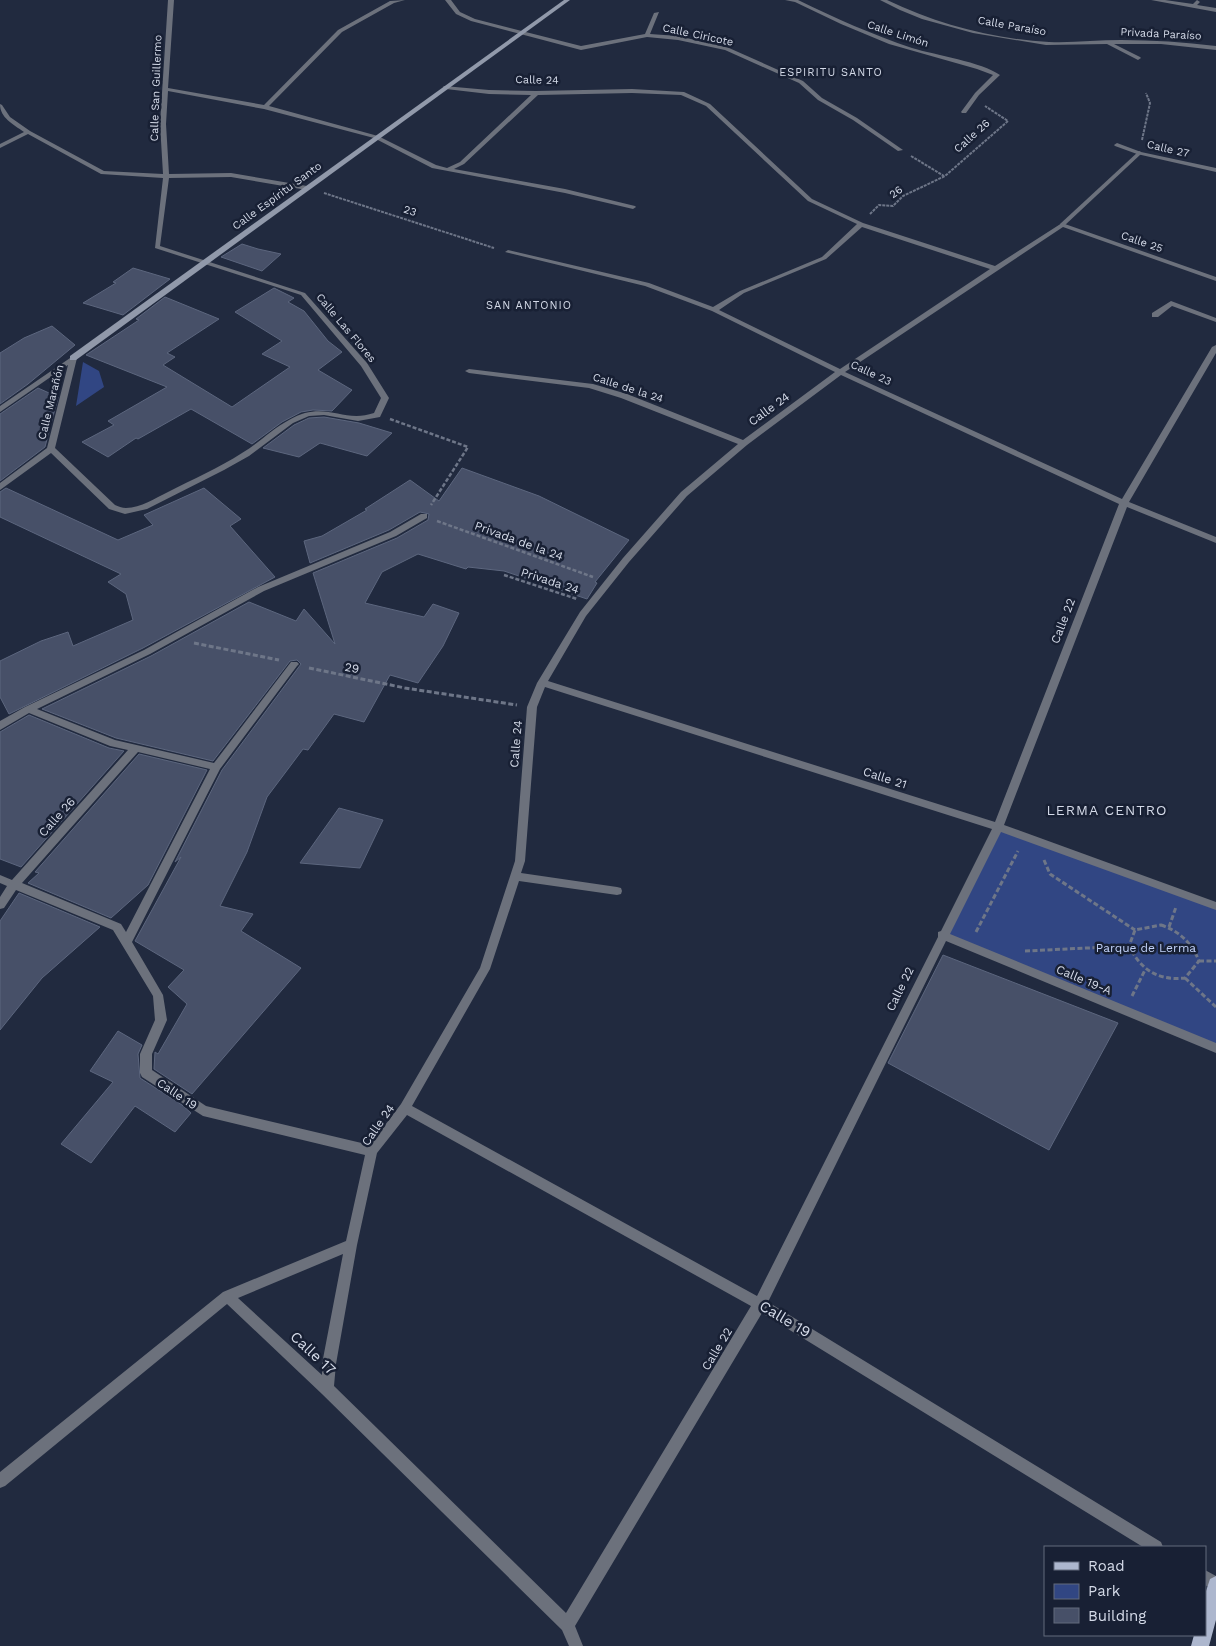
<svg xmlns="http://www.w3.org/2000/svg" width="1216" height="1646" font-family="'Work Sans',sans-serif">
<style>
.green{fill:#314683}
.building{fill:#475068;stroke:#5c667e}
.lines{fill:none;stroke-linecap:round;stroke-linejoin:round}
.path-far2{stroke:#6e7688;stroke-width:2;stroke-dasharray:3 1;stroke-linecap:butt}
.path-far1{stroke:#6e7688;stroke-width:2.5;stroke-dasharray:4 2;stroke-linecap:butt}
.path{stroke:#6e7688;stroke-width:3;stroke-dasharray:5 2.5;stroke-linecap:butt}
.lane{fill:#6c717c;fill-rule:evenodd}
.street{fill:#6c717c;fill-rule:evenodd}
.secondary{fill:#9199aa;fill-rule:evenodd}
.primary{fill:#adb7ce;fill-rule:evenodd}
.labels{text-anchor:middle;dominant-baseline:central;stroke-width:5;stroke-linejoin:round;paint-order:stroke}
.far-street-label{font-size:11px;fill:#d4dae8;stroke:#182034}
.far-neighbourhood-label{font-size:11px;letter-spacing:1px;fill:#d4dae8;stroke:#182034}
.street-label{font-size:12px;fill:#d4dae8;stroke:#182034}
.park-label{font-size:12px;fill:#c1d1f8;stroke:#182034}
.neighbourhood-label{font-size:14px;letter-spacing:1px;fill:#d4dae8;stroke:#182034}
.near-street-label{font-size:15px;fill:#d4dae8;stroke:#182034}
</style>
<rect width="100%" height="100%" fill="#212a3f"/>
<path class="green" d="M83 362 99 371 104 387 76 406Z
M998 827 1216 906V1047L942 935Z"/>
<path class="building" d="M242 244 258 249 281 254 262 271 221 257Z
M133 268 170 279 123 315 83 303 116 283 113 282Z
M274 288 294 298 288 302 304 311 328 341 342 352 318 370 352 390 332 411 313 410 301 412 282 422 252 444 191 409 138 439 136 438 108 457 82 442 114 425 108 421 167 387 86 355 139 320 136 319 165 297 219 319 167 353 175 357 163 365 232 407 290 367 262 354 282 341 235 312Z
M52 326 75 345 28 384 0 404V353L24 338Z
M38 388 58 397 45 447 0 481V414Z
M324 417 359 423 392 433 367 456 320 443 299 457 263 448 294 425 309 418Z
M462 468 539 496 629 540 595 582 597 583 587 599 504 571 468 567 466 569 418 554 382 572 365 603 424 617 433 604 459 613 443 646 418 683 390 675 364 722 334 714 308 750 303 749 267 797 247 852 220 906 253 914 241 931 301 968 192 1094 154 1069 155 1052 158 1054 187 1004 168 987 184 970 135 941 181 857 175 862 222 770 301 664 297 660 290 661 213 761 116 738 42 709 151 656 249 602 296 621 304 609 335 644 313 573 397 538 428 520 429 514 420 512 389 530 310 563 304 541 322 536 367 510 365 509 410 480 439 501Z
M6 488 118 540 153 525 144 515 204 488 241 519 230 526 275 577 143 648 9 714 0 697V661L41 641 68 632 73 646 133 620 126 594 108 582 121 574 0 517V492Z
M29 715 109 748 124 751 21 867 0 859V732Z
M139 754 207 770 148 885 111 918 28 883 39 873 35 872Z
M339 808 383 820 360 868 300 863Z
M19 893 100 927 42 978 0 1030V921Z
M943 955 1118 1023 1049 1150 888 1063Z
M118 1031 142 1045 138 1054 140 1078 182 1105 191 1113 175 1132 135 1106 91 1163 61 1144 113 1082 90 1071Z"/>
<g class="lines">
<path class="path-far2" d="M1142 140 1150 103 1146 93
M911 156 944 176
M324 193 494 248
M870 214 879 205 893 206 903 196 945 176 1008 121 985 106"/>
<path class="path-far1" d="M390 419 468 447 431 505
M437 521 593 577
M504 575 577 599"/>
<path class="path" d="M194 643 279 660
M309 668 405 688 517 705
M1044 860 1050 874 1135 930
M1161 925C1179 931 1192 943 1199 961L1185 978C1158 981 1141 970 1129 946L1135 930Z
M1169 927 1176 907
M976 932 1018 851
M1025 951 1129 946
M1199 961H1216
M1185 978 1216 1007
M1132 996 1145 970"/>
<path class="lane" d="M1139 151 1141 152V154L1064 226H1060V224Z"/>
<path class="street" d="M168 0H174L168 88 264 105 338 30 390 1 405 0 394 3 342 32 269 106 378 136 436 165 447 168 460 162 531 95 489 94 446 89 443 87 444 86 489 90 536 91 632 89 684 92 710 104 812 199 863 223 995 266 1062 223 1216 277V281L1063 227 845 372 1122 499 1212 347 1216 345V353L1129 502 1216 537V543L1127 507 1004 825 1216 902V910L1001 832 950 934 1216 1043V1053L946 941 768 1302 1161 1542 1163 1547H1143L762 1313 575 1626 583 1646H569L562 1630 322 1394 227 1304 5 1486 0 1488V1472L223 1292 346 1241 365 1155 203 1116 142 1077 140 1073V1054L155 1020 153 996 113 930 16 890 4 908 0 909V897L7 886 0 883V875L12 880 128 750 110 746 29 713 0 730V721L25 707 144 650 258 587 390 532 421 514H427V518L396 536 264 591 150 654 37 709 115 740 214 763 291 662H297L299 664 297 666 220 769 132 942 163 995 167 1020 152 1054V1070L206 1106 370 1145 401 1104 480 968 515 861 527 707 537 683 580 612 623 558 681 492 738 444 621 398 589 388 469 373 465 371 469 369 593 384 627 394 743 440 835 372 712 311 645 286 505 252 508 250 649 283 713 307 740 291 822 257 857 224 808 201 706 106 681 95 632 93 538 95 464 164 454 169 565 189 635 206 636 207 633 209 565 193 432 168 374 138 264 109 168 91 166 124 169 174 231 173 307 186 310 188 307 190 231 177 169 178 160 246 305 293 367 363 389 398 380 417 358 421 324 415 309 416 293 423 249 456 224 470 147 509 125 514 109 509 51 453 0 490V483L47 448 68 365 0 412V406L73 356 77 358 55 448 115 505C118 506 122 508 126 508 141 508 155 498 168 492 193 479 219 468 242 453 259 443 272 429 289 420 325 399 342 424 374 413L381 398 361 366 301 295 155 248 163 178 101 174 28 134 0 148V144L24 132C13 124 0 118 0 104L2 105 10 117 30 131 104 171 163 174 160 124ZM862 227 990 269 840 369 719 310 744 293 826 259ZM841 375 1119 504 995 822 548 681 586 616 629 562 687 496 747 445ZM545 687 992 829 941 931 938 932V937L757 1296 412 1106 490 969 519 881 617 895 621 894 622 891 621 888 617 887 521 873 525 861 537 707ZM138 752 210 769 126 932 121 924 22 883ZM407 1115 751 1306 566 1613 334 1386 336 1364 357 1245 377 1153ZM343 1254 322 1364V1375L238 1298Z
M445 0H451L460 12 475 19 581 46 645 34 654 13 659 12 650 34 678 36 729 48 803 81 822 98 857 118 903 150 898 151 853 120 818 100 799 83 725 50 678 40 647 37 581 50 471 21 456 14Z
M785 0H798C835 18 873 35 912 48 935 55 982 62 1000 75L979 95 966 113H962L961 112 975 93 993 75 977 69 889 44 841 24 795 2Z
M880 0H887C937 24 993 39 1049 42 1073 43 1097 40 1121 40 1153 40 1184 42 1216 46V50L1161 44H1114L1140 57 1141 58 1138 60 1107 44 1046 45 973 33 922 19 900 10Z
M1151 0H1165L1193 4 1197 0 1200 2 1197 5 1216 8V12Z
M1117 143 1141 152 1216 168V172L1137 154 1115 146 1114 145Z
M1171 301 1216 318V322L1172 306 1158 317H1152V313Z
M1205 1570 1216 1576V1591L1205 1585Z"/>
<path class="secondary" d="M564 0H570L76 360H70V356Z"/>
<path class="primary" d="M1216 1576V1620L1209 1646H1191L1194 1635H1205V1594L1210 1579Z"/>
</g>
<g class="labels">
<g class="far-street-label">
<text transform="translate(1012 26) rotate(10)">Calle Paraíso</text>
<text transform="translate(898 34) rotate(18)">Calle Limón</text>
<text transform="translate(1161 34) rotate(3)">Privada Paraíso</text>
<text transform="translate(698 35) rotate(12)">Calle Ciricote</text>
<text transform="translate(537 80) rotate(1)">Calle 24</text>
<text transform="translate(156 88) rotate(-88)">Calle San Guillermo</text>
<text transform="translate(972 136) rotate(-42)">Calle 26</text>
<text transform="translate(1168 149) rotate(13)">Calle 27</text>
<text transform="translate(896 192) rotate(-36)">26</text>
<text transform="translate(277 196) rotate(-36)">Calle Espíritu Santo</text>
<text transform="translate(410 211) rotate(18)">23</text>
<text transform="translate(1142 242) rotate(19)">Calle 25</text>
<text transform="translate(346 328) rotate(50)">Calle Las Flores</text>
<text transform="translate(871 373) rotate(25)">Calle 23</text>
<text transform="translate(628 388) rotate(18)">Calle de la 24</text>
<text transform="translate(51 402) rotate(-76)">Calle Marañón</text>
</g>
<g class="far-neighbourhood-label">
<text x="831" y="72">ESPIRITU SANTO</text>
<text x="529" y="305">SAN ANTONIO</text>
</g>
<g class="street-label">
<text transform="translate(769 409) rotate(-36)">Calle 24</text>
<text transform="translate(519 541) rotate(20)">Privada de la 24</text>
<text transform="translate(550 581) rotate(18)">Privada 24</text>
<text transform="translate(1063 621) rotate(-69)">Calle 22</text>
<text transform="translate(352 668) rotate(12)">29</text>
<text transform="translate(516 744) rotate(-85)">Calle 24</text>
<text transform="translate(885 778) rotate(18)">Calle 21</text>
<text transform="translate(57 817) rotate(-48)">Calle 26</text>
<text transform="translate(1084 980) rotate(23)">Calle 19-A</text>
<text transform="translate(900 989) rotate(-64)">Calle 22</text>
<text transform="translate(177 1094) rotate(34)">Calle 19</text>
<text transform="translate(378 1125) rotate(-55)">Calle 24</text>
<text transform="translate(717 1349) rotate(-59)">Calle 22</text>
</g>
<g class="park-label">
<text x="1146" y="948">Parque de Lerma</text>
</g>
<g class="neighbourhood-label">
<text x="1107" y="810">LERMA CENTRO</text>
</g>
<g class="near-street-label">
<text transform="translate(785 1319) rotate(31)">Calle 19</text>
<text transform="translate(313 1353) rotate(43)">Calle 17</text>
</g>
</g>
<rect x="1044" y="1546" width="162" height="90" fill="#182034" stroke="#636a7c"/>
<rect x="1054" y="1562" width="25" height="8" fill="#adb7ce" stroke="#636a7c"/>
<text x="1088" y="1571" font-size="15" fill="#d4dae8">Road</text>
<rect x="1054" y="1584" width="25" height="15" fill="#314683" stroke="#636a7c"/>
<text x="1088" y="1596" font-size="15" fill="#d4dae8">Park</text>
<rect x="1054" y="1608" width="25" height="15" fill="#475068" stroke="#636a7c"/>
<text x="1088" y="1621" font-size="15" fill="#d4dae8">Building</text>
</svg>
